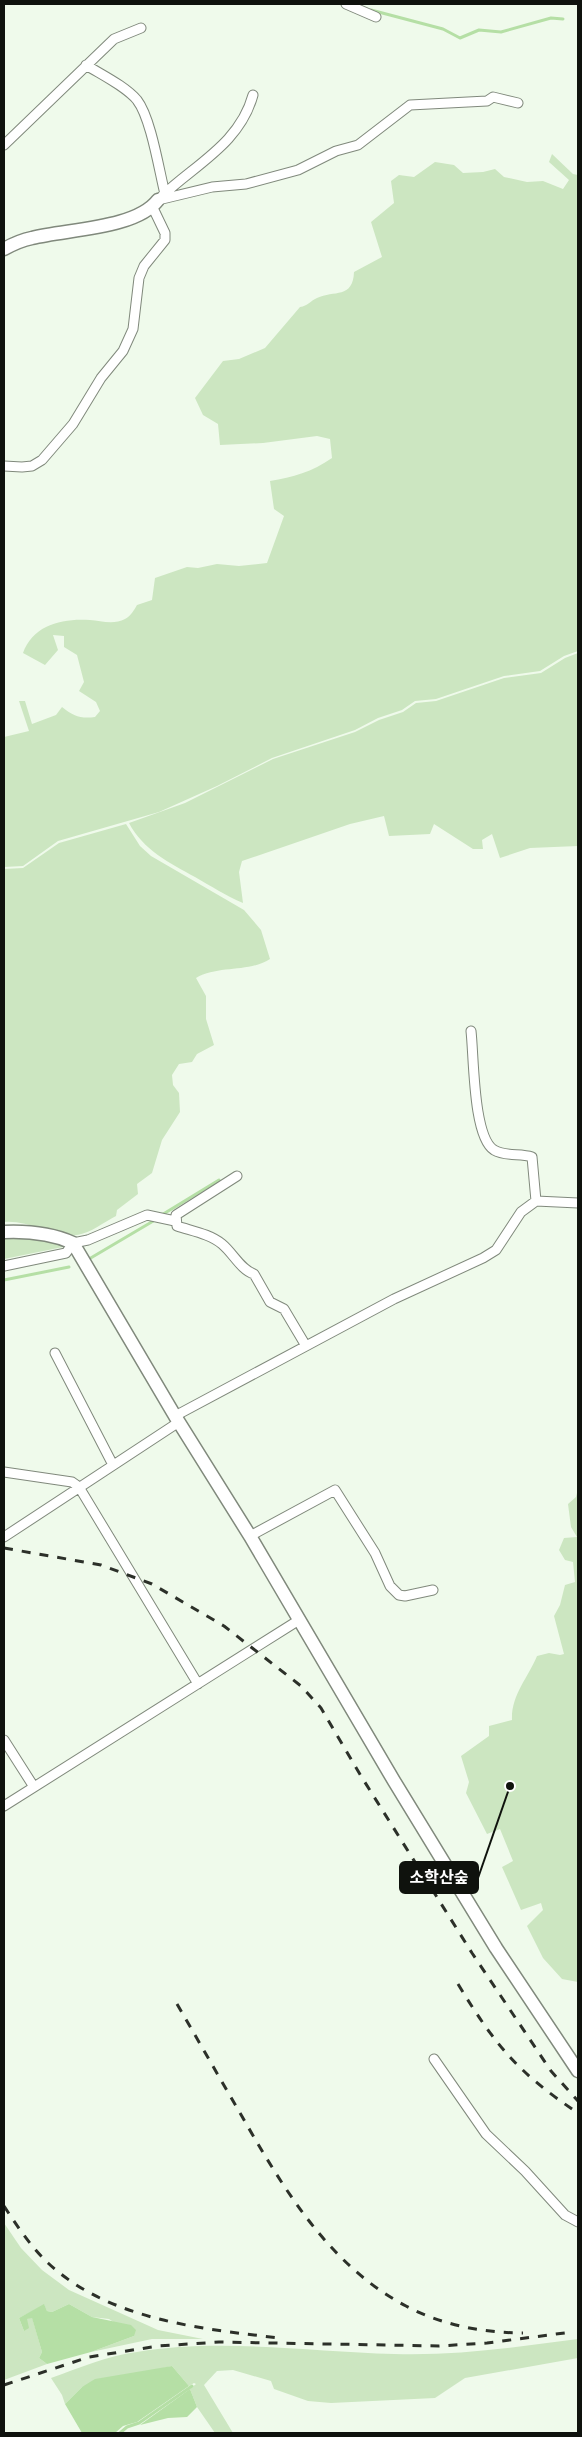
<svg xmlns="http://www.w3.org/2000/svg" width="582" height="2437" font-family="'PT Sans Narrow','Noto Sans KR',sans-serif">
<style>
.green{fill:#cce6c1}
.water{fill:#b5dfa5}
.lines{fill:none;stroke-linecap:round;stroke-linejoin:round}
.stream{stroke:#b5dfa5;stroke-width:3}
.street-casing{stroke:#80897c;stroke-width:11}
.secondary-casing{stroke:#80897c;stroke-width:15}
.street{stroke:#fff;stroke-width:9}
.secondary{stroke:#fff;stroke-width:12}
.rail{stroke:#2c3029;stroke-width:3;stroke-dasharray:9 9;stroke-linecap:butt}
.leader{fill:none;stroke:#0f120d;stroke-width:2}
.callout-dot{fill:#0f120d;stroke:#fff;stroke-width:2}
.callout{fill:#0f120d;stroke:#0f120d;stroke-width:2}
.callout-label{font-size:16px;text-anchor:middle;font-weight:bold;fill:#fff}
</style>
<rect width="100%" height="100%" fill="#effaeb"/>
<path class="green" d="M552 154 573 174 578 175V651L564 656 540 671 504 676 436 699 415 701 402 710 378 718 355 730 272 758 217 786 159 812 58 841 23 866 4 867V737L29 731 19 701H25L32 724 56 715 62 707C73 716 81 719 95 717L100 711 96 702 79 691 84 682 77 655 64 647V636L53 635 58 650 45 665 23 653C33 625 62 618 90 620 101 621 114 625 125 619 131 616 134 610 137 605L152 600 155 578 187 567 198 568 217 564 239 566 267 563 284 516 274 509 270 481C293 477 312 472 332 458L330 439 317 436 263 443 220 445 218 424 203 415 195 398 223 361 239 359 265 348 300 307C308 306 310 301 317 298 334 290 353 299 354 272L382 257 371 222 394 203 391 181 399 175 414 177 435 162 454 165 463 173 483 172 495 169 504 177 527 182 543 181 563 189 569 180 549 162Z
M578 653V846L530 848 500 858 492 834 482 840 483 849H473L434 824 430 834 389 836 384 816 350 824 242 861 239 872 243 903C226 896 211 886 195 877 170 863 143 850 129 823L185 803 273 759 355 732 379 720 403 712 416 703 436 701 504 678 541 673 565 658Z
M126 824 140 846 151 856 244 910 261 930 270 959C248 973 219 965 196 978L206 996V1019L214 1045 197 1054 192 1062 179 1064 172 1075 173 1085 179 1093 180 1112 162 1140 152 1173 137 1184 138 1194 117 1210 116 1216C104 1222 91 1233 77 1235 54 1238 30 1220 4 1222V869L23 868 59 843Z
M4 1239H34L62 1244 63 1247 4 1259Z
M578 1489V1982L562 1979 543 1958 527 1926 543 1910 541 1903 521 1910 502 1867 513 1861 500 1829 487 1834 466 1793 469 1782 461 1756 489 1736V1726L512 1720C511 1695 528 1678 537 1656L549 1653 560 1655 564 1654 554 1616 560 1605 565 1585 575 1582 573 1562 565 1560 559 1550 564 1538 577 1537 571 1527 568 1504 576 1497Z
M4 2223 21 2248 42 2270 69 2290 158 2330 203 2339H152L91 2352 134 2336 109 2319 92 2317 69 2304 52 2312 47 2311 44 2305 19 2318 24 2331 26 2319 32 2317 42 2352 39 2358 47 2364 4 2380Z
M578 2339V2358L465 2378 435 2398 331 2403 308 2401 274 2389 271 2381 233 2370 217 2371 204 2385 233 2433H215L197 2407 190 2389 196 2384 194 2383 189 2386 172 2366 82 2387 65 2404 62 2395 51 2378C79 2368 107 2356 137 2352 222 2338 309 2352 394 2354 456 2356 517 2347 578 2339Z"/>
<path class="water" d="M44 2304 47 2311 52 2312 69 2304 92 2317 131 2325 136 2330 134 2336 91 2352 47 2364 39 2358 42 2352 32 2318 27 2319 29 2328 24 2331 19 2318Z
M172 2366 189 2386 137 2422 123 2426 115 2433H82L65 2404 82 2387 95 2379Z
M190 2389 197 2407 187 2417 168 2418 140 2425Z"/>
<g class="lines">
<path class="stream" d="M371 10 443 29 460 38 479 30 501 32 551 18 563 19
M160 1216 219 1180
M89 1259 155 1220
M4 1280 69 1267
M120 2433 127 2427 139 2423 192 2386"/>
<g class="street-casing">
<path id="street" d="M346 4 376 17
M86 65C102 75 125 86 137 100 151 118 159 170 165 194
M4 145 114 39 141 28
M162 196C196 164 240 143 253 95
M158 200 212 187 246 184 298 170 336 151 358 145 410 105 487 101 493 97 518 103
M4 466 22 467 32 466 42 460 73 424 101 378 123 351 133 329 139 278 144 266 165 240V233L153 208
M471 1031C474 1057 473 1137 494 1150 506 1157 520 1153 532 1157L536 1201
M237 1176 176 1215 177 1226C192 1231 210 1234 222 1244 233 1253 241 1270 254 1274L270 1302 284 1309 306 1346
M4 1266 66 1253 73 1243 88 1240 147 1215 175 1221
M55 1353 113 1465
M175 1416 394 1299 483 1258 496 1250 521 1212 536 1201 578 1203
M4 1472 72 1482 79 1487 198 1684
M250 1536 335 1490 375 1553 390 1586 399 1595 405 1596 433 1590
M4 1537 179 1422
M4 1740 34 1787
M4 1806 299 1620
M434 2059 486 2134 525 2171 565 2215 578 2222"/>
</g>
<g class="secondary-casing">
<path id="secondary" d="M4 249C13 244 22 240 32 238 67 229 136 229 158 200
M4 1232C28 1231 51 1233 73 1243L175 1416 250 1536 394 1781 496 1948 578 2071"/>
</g>
<use href="#street" class="street"/>
<use href="#secondary" class="secondary"/>
<path class="rail" d="M4 1548 101 1565 152 1584 224 1626 301 1686 321 1708 361 1776 472 1953 551 2071 578 2101
M458 1984C495 2045 518 2073 578 2113
M177 2004C198 2040 219 2077 240 2113 282 2186 328 2265 406 2306 441 2325 484 2333 523 2333
M4 2206C17 2226 31 2247 48 2263 109 2320 201 2329 280 2338
M4 2385 89 2357 158 2346 219 2342 439 2346 487 2343 572 2332"/>
</g>
<path class="leader" d="M510 1786L478 1878"/>
<circle class="callout-dot" cx="510" cy="1786" r="5"/>
<rect class="callout" x="400" y="1862" width="78" height="31" rx="5"/>
<g class="callout-label">
<text x="439" y="1883">소학산숲</text>
</g>
<rect width="582" height="2437" fill="none" stroke="#0f120d" stroke-width="10"/>
</svg>
